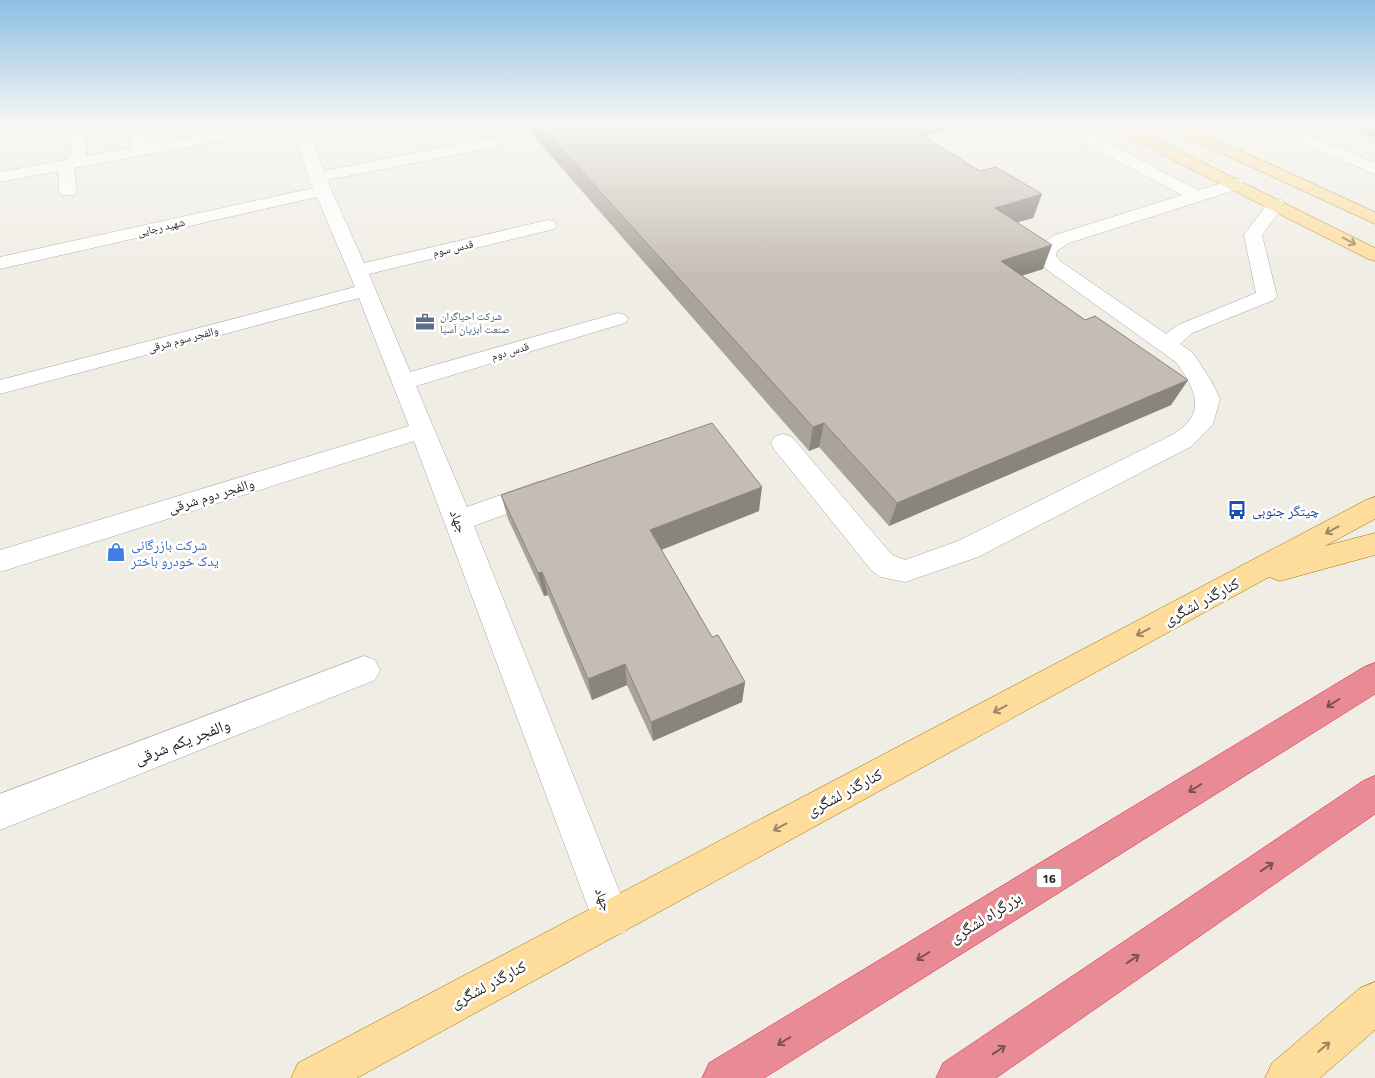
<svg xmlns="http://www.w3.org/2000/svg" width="1375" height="1078" font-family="'Titillium Web','Noto Naskh Arabic',sans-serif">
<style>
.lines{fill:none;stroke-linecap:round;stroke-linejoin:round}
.minor-casing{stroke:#a6a6a6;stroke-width:1}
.major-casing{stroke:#9a7600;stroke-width:1}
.highway-casing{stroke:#de2150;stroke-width:1}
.minor{fill:#fff;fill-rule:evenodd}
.major{fill:#fedd9c;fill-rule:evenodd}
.highway{fill:#e98b94;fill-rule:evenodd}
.wall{fill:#a9a39b}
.shaded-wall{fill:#8a847e}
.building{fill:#c5bdb4;stroke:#8a847e}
.oneway{stroke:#9a8864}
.oneway2{stroke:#7a5054}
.labels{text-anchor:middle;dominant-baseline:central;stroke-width:5;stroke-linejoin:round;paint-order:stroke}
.far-street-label{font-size:11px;fill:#1f1f1f;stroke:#fff}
.far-service-label{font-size:11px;fill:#4e5e75;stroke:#fff;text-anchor:start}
.shield{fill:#fff;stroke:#626262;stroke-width:1}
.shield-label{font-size:12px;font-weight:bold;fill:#1f1f1f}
.street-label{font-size:14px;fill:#1f1f1f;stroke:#fff}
.transit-label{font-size:14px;fill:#164399;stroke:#fff;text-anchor:start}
.shop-label{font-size:14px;fill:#366cbe;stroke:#fff;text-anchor:start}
.near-street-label{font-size:16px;fill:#1f1f1f;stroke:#fff}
</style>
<rect width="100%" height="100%" fill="#f0ede5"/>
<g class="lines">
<g class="minor-casing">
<path id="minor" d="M72 126 87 127 86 156 132 148 128 126H144L148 145 232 129 237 131 240 134 237 137 232 139 74 168 77 191 74 195H62L59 191 58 171 0 182V172L70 159Z
M291 126H307L324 171 491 138 497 140 499 143 497 146 491 148 327 180 364 263 548 220 554 221 557 225 554 229 369 274 410 372 618 313 625 315 628 319 625 323 416 386 467 507 540 481 549 484 553 491 549 498 474 526 630 918 625 932 611 937 597 932 592 918 414 441 0 572V550L409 426 359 298 0 394V380L355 287 317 197 0 269V257L313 188Z
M1056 126H1075L1198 190 1236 179 1242 180 1244 184 1242 188 1069 243 1057 251 1056 256 1060 261 1166 334 1178 325 1256 293 1244 235 1270 200 1276 199 1282 200 1285 204 1262 235 1277 296 1274 300 1192 333 1180 344 1193 353 1210 379 1220 399 1213 424 1192 446 978 557 905 582 881 577 872 571 774 449 771 443 774 437 783 434 792 437 892 555 905 560 958 541 1174 434C1179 430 1186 426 1189 421 1204 401 1188 380 1177 363L1046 269 1036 257 1041 244 1055 235 1182 195 1058 129Z
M1267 126H1287L1375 163V174L1269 129Z
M364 656 375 660 380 670 375 680 0 830V794Z"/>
</g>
<g class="major-casing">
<path id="major" d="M1110 126H1129L1375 248V261L1368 259 1112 129Z
M1167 126H1187L1375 212V224L1169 129Z
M1375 497V519L1325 546 1375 533V555L1280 581 1269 577 357 1078H291L298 1063 1366 500Z
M1375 982V1030L1320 1078H1265L1272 1063 1360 988Z"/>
</g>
<g class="highway-casing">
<path id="highway" d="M1375 663V694L764 1078H702L709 1063 1364 667Z
M1375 776V814L996 1078H936L943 1063 1363 781Z"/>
</g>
<use href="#minor" class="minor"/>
<use href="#major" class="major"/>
<use href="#highway" class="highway"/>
</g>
<path class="wall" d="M525 126H964L923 136 980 171 1042 194 1033 218 1018 222 1043 269 1021 276 1085 320 1188 380 1171 405 889 526 819 447 809 451Z
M1344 126H1375V138Z
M501 495 759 511 661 550 712 637 745 682 742 702 653 741 627 685 592 700 548 595 544 596 508 519Z"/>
<path class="shaded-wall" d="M898 126H964L894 143Z
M1042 194 1033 218 987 231 995 208Z
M1052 245 1043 269 992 285 1001 261Z
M1188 380 1171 405 889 526 897 503Z
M824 423 819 447 809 451 813 427Z
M762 487 759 511 651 554 650 530Z
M542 572 548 595 544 596 538 573Z
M625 664 627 685 592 700 588 679Z
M745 682 742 702 653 741 651 722Z"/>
<path class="building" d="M541 126H907L980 171 996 167 1042 194 995 208 1052 245 1001 261 1085 320 1095 316 1188 380 897 503 824 423 813 427Z
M712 423 762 487 650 530 712 637 718 635 745 682 651 722 625 664 588 679 542 572 538 573 501 495Z"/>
<defs><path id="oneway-shaft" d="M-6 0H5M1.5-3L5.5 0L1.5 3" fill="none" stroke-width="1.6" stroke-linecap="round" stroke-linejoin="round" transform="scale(1.25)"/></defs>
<g class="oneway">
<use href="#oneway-shaft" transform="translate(1349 241) rotate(28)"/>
<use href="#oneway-shaft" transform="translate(1332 530) rotate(152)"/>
<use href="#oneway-shaft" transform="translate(1143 632) rotate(152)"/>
<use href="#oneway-shaft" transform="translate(1000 709) rotate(152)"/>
<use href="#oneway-shaft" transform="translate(780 827) rotate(152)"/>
<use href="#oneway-shaft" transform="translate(1324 1047) rotate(-40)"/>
</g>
<g class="oneway2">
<use href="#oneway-shaft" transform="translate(1333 703) rotate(148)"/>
<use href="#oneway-shaft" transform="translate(1195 788) rotate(148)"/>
<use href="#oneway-shaft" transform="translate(1267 867) rotate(-34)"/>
<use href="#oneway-shaft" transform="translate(923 956) rotate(148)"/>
<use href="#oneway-shaft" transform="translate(1133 959) rotate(-34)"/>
<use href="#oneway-shaft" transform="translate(784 1041) rotate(148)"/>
<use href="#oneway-shaft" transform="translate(999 1050) rotate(-34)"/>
</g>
<linearGradient id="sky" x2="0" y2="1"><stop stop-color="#8dbee4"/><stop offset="0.45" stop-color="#f8f7f3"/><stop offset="1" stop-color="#f8f7f3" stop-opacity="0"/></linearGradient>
<rect width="1375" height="277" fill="url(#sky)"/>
<defs>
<g id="office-bare" transform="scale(1.5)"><path d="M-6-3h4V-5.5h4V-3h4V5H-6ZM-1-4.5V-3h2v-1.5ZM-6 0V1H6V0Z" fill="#5c6f8a" stroke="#fff" stroke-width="2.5" paint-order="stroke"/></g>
<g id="bus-bare" transform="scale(1.5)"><path d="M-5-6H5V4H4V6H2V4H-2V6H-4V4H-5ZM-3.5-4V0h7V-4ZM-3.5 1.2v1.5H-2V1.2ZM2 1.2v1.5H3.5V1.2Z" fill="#1a4fb4" stroke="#fff" stroke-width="2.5" paint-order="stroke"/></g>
<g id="shop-bare" transform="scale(1.5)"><path d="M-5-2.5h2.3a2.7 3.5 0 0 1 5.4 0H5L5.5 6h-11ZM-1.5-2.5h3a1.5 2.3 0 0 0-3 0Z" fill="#3f7fe0" stroke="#fff" stroke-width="2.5" paint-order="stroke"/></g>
</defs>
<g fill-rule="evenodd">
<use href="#office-bare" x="425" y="322"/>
<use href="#bus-bare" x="1237" y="510"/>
<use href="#shop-bare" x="116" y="552"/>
</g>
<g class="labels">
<g class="far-street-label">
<text transform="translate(161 227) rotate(-13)">شهید رجایی</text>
<text transform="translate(453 248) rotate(-13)">قدس سوم</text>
<text transform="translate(183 339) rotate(-15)">والفجر سوم شرقی</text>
<text transform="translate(510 351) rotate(-16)">قدس دوم</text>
</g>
<g class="far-service-label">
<text x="440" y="316">شرکت احیاگران<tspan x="440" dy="13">صنعت آبزیان آسیا</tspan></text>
</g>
<rect class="shield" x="1036.5" y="868.5" width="25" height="19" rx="4"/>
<g class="shield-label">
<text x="1049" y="878">16</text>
</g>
<g class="street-label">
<text transform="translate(211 495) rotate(-17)">والفجر دوم شرقی</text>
<text transform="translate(459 521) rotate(68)">جهاد</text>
<text transform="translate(604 899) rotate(69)">جهاد</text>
</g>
<g class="transit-label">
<text x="1252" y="510">چیتگر جنوبی</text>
</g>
<g class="shop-label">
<text x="131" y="544">شرکت بازرگانی<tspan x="131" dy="16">یدک خودرو باختر</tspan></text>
</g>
<g class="near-street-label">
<text transform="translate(1201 601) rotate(-28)">کنارگذر لشگری</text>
<text transform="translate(182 741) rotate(-21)">والفجر یکم شرقی</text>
<text transform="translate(844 792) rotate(-28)">کنارگذر لشگری</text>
<text transform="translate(985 917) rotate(-32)">بزرگراه لشگری</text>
<text transform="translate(488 984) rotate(-28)">کنارگذر لشگری</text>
</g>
</g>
</svg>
